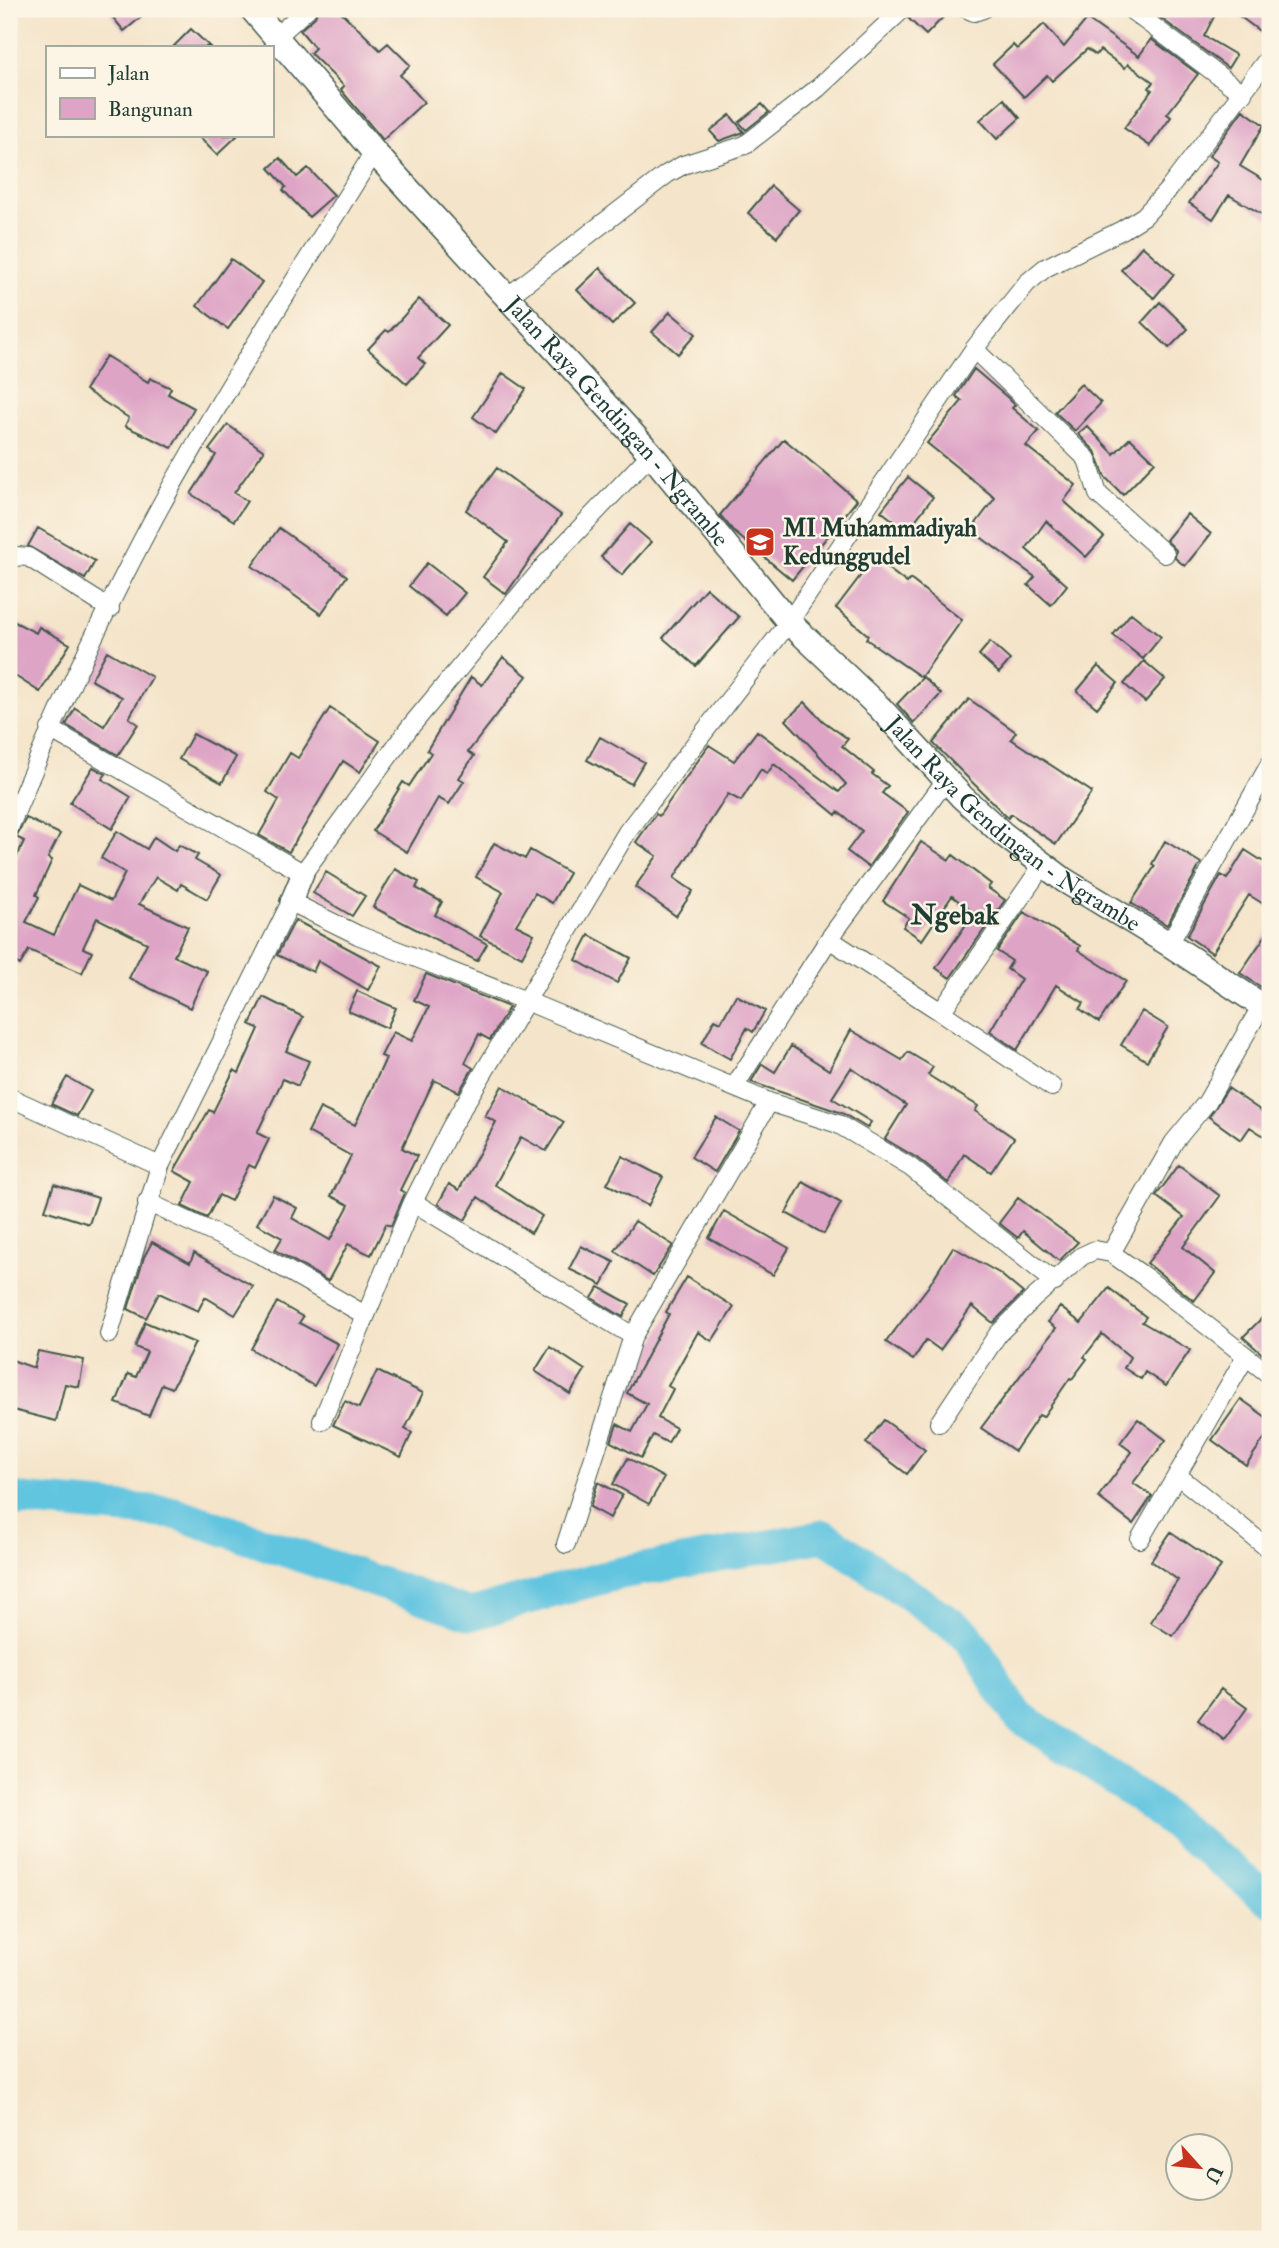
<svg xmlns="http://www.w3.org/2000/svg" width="1279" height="2248" font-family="'IM FELL Double Pica',serif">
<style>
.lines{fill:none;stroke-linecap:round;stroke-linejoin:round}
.river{stroke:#62c5e0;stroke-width:33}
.building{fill:#dea4c6}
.minor-casing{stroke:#3f564a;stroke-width:20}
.tertiary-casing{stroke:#3f564a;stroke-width:24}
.secondary-casing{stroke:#3f564a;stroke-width:27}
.minor{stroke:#fff;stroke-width:18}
.tertiary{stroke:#fff;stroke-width:21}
.secondary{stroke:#fff;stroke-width:24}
.labels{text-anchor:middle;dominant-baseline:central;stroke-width:5;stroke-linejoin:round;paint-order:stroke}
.street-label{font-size:24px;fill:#1f3d34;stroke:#fcf5e5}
.poi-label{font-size:24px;font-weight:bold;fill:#1f3d34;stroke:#fcf5e5;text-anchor:start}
.quarter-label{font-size:28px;font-weight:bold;fill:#1f3d34;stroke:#fcf5e5}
</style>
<rect width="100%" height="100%" fill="#fcf5e5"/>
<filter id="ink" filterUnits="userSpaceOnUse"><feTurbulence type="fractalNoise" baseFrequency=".0143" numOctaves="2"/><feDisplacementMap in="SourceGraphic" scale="14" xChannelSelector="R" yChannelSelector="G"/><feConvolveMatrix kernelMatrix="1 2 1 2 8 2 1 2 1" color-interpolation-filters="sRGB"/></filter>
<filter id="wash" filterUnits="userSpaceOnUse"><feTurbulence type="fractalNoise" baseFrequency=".00686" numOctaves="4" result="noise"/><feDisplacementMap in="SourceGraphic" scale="28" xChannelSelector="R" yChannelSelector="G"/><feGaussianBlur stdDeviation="1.57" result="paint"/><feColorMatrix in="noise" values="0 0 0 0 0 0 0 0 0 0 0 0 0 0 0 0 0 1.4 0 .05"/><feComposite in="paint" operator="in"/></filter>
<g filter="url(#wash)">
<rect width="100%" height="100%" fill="#f4e4c9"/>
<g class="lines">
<path class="river" d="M9 1499 175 1513 471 1614 616 1574 824 1536 966 1634 1017 1715 1148 1803 1270 1900"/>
</g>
<g id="blocks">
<path class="building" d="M106 9H151L124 31Z
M318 9H338L380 50 388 43 410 65 400 75 424 102 383 140 341 90 344 86 310 53 315 48 300 30 315 17Z
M914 9H951L926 35 909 19Z
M1156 9H1218L1204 36 1236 55 1228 68 1154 13Z
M1230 9H1270V39Z
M1087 19 1139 56 1151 39 1198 74 1167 114 1171 117 1150 146 1124 128 1152 90 1149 88 1153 82 1128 64 1125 68 1100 50 1096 55 1087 49 1052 81 1047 75 1024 97 993 64 1013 45 1017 49 1044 24 1064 47Z
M191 29 210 47H173Z
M1004 99 1020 118 997 139 980 120Z
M762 104 769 112 746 130 739 122Z
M1243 110 1264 125 1240 166 1270 184V219L1229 195 1213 219 1189 203 1218 162 1209 156Z
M730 115 744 132 719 141 710 131Z
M197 135H238L217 155Z
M280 158 297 177 308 168 334 195 309 217 283 190 286 187 269 168Z
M771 186 799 210 777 237 748 213Z
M1142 246 1174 274 1154 298 1121 270Z
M231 259 262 282 228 329 197 306Z
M600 268 635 303 612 325 577 290Z
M419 299 448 325 418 358 425 364 407 384 368 349 386 330 389 332Z
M1160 302 1188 329 1169 348 1142 322Z
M670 312 696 334 678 354 652 332Z
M106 356 148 382 150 378 171 388 168 394 194 408 172 448 125 426 129 418 85 390Z
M974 369 1008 398 1015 405 1012 408 1039 431 1026 446 1076 485 1064 501 1104 537 1086 557 1046 521 1026 549 1067 585 1051 605 1028 585 1035 577 971 530 995 498 927 443 962 401 956 396Z
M503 373 526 389 496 434 473 417Z
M1081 384 1101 403 1075 431 1055 412Z
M228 425 264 451 234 493 247 501 234 521 191 494 216 455 209 450Z
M1087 426 1114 454 1130 438 1155 462 1123 495 1105 477 1095 451 1078 434Z
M784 439 857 500 792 580 734 532 720 515Z
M497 468 561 515 506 594 483 577 508 542 466 510Z
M908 477 933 497 907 531 881 511Z
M1187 514 1211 534 1185 566 1175 558 1176 550 1166 540Z
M630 524 651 542 622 575 601 557Z
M38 528 95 561 85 579 28 546Z
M279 528 347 576 321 614 252 566Z
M874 558 907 583 910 579 962 620 921 677 866 639 868 635 836 608Z
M427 563 465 593 446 616 409 586Z
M706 588 739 617 696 666 663 638Z
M1131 613 1161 637 1143 659 1113 635Z
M9 619 36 633 39 627 70 644 40 692 9 672Z
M990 642 1010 660 999 673 979 655Z
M107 651 152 677 129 718 138 724 118 755 66 725 75 708 104 726 122 697 91 680Z
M503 657 527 676 468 752 474 756 459 778 464 781 449 804 438 798 407 852 373 831 403 782 409 786 431 753 427 750 471 677 482 685Z
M1144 661 1165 679 1145 702 1124 684Z
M1098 666 1118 683 1097 708 1077 691Z
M923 677 941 694 914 723 897 704Z
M969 699 1016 732 1011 739 1092 792 1056 844 1011 814 1008 818 933 743Z
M805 702 823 721 848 739 842 746 874 772 872 774 888 786 882 793 908 812 868 867 847 851 862 831 838 812 836 815 774 764 767 774 761 769 741 801 728 794 674 878 693 891 676 916 635 887 657 856 636 842 656 814 659 816 709 745 734 761 757 731 839 792 846 784 786 720Z
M330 708 380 741 360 772 343 761 289 852 259 835 279 800 267 792 290 753 298 758Z
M193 734 236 757 222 783 179 759Z
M600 737 644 762 631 784 587 760Z
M93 767 106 774 102 779 131 797 112 829 70 803Z
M26 818 60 834 48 858 52 860 36 895 39 897 26 922 54 935 78 885 111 901 125 873 101 858 117 831 147 849 154 837 175 851 179 845 198 855 195 860 221 875 207 899 181 884 178 890 156 877 139 904 188 927 174 956 207 971 190 1008 129 978 147 943 97 918 83 948 92 952 82 973 29 950 20 965 9 959V874L24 841 16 837Z
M1165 841 1201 863 1167 925 1131 903 1155 866 1152 864Z
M921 842 949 860 953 855 991 884 988 888 1005 900 950 978 936 968 974 913 952 896 922 940 903 927 909 918 883 901Z
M494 843 525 859 530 850 569 873 552 903 535 893 516 925 534 934 522 957 480 936 503 892 476 877Z
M1245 850 1270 866V908L1249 895 1212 953 1187 936 1221 875 1227 879Z
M395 869 419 882 416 888 442 902 435 915 487 944 477 961 373 907Z
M326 872 365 896 352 916 313 893Z
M1024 912 1080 946 1078 950 1126 981 1099 1022 1080 1009 1084 1003 1056 985 1017 1050 990 1031 1021 979 1007 969 1012 961 997 951Z
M295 920 381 966 368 990 318 961 313 972 277 955Z
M1270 929V993L1240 973Z
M589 935 631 958 617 983 576 960Z
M426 974 509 1007 490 1040 479 1034 465 1063 473 1068 459 1092 434 1080 402 1148 417 1156 400 1190 405 1193 391 1226 386 1224 371 1255 348 1244 328 1281 275 1250 282 1238 257 1224 273 1195 297 1208 292 1218 330 1240 349 1205 331 1196 351 1156 308 1132 320 1108 355 1125 386 1058 381 1056 393 1032 412 1041 429 1007 414 1000Z
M357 991 396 1008 387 1028 348 1011Z
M736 995 765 1011 753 1032 747 1028 730 1059 702 1043 715 1019 721 1022Z
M263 997 303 1017 286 1051 309 1061 298 1086 283 1079 257 1133 269 1139 255 1168 249 1165 231 1201 219 1195 207 1218 182 1206 194 1182 174 1171 209 1110 213 1112 234 1070 239 1073 259 1029 250 1024Z
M1142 1011 1168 1027 1147 1061 1121 1045Z
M851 1030 902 1060 908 1052 933 1067 928 1075 978 1106 975 1111 1014 1138 991 1172 964 1154 948 1183 917 1158 885 1139 906 1105 851 1068 832 1098 871 1122 867 1128 842 1113 751 1082 762 1064 775 1072 791 1046 829 1070Z
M67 1077 91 1091 77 1116 51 1104Z
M502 1086 564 1122 546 1151 521 1137 495 1185 542 1216 531 1233 478 1197 465 1220 438 1204 449 1184 459 1190 496 1122 485 1116Z
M1228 1088 1270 1117V1140L1250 1127 1241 1140 1209 1117Z
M716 1117 739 1131 715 1172 691 1157Z
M622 1156 663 1177 648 1206 607 1184Z
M1179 1165 1220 1196 1183 1247 1215 1273 1194 1301 1147 1263 1184 1217 1156 1196Z
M803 1182 841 1203 824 1234 786 1213Z
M54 1184 98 1198 89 1224 45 1210Z
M1018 1198 1078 1242 1059 1261 1023 1231 1018 1238 999 1223Z
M724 1211 789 1248 773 1275 709 1238Z
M635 1221 673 1245 653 1276 615 1251Z
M152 1242 190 1263 194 1253 253 1286 235 1315 205 1297 198 1311 159 1293 146 1318 128 1309 144 1257Z
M581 1246 614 1262 602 1285 569 1269Z
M953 1247 999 1273 1023 1293 993 1323 972 1306 940 1350 926 1340 913 1360 886 1342 928 1287Z
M687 1277 734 1307 712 1341 698 1332 668 1386 673 1389 658 1418 676 1428 668 1443 653 1435 641 1458 611 1442 617 1424 632 1432 647 1404 627 1393 669 1314 666 1312Z
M599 1287 630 1304 623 1317 592 1298Z
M1109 1288 1146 1317 1142 1322 1190 1350 1166 1386 1145 1372 1141 1379 1124 1368 1130 1357 1102 1334 1084 1357 1087 1359 1072 1379 1070 1378 1043 1417 1039 1415 1015 1451 981 1428 1056 1328 1048 1322 1060 1307 1081 1323Z
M277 1302 303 1317 299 1323 338 1344 314 1386 251 1349Z
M1270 1310V1361L1243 1337Z
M145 1322 195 1343 172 1388 162 1384 149 1416 116 1403 128 1374 136 1377 147 1352 135 1347Z
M550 1347 585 1370 570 1394 535 1371Z
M38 1351 84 1360 79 1387 65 1384 56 1421 9 1409V1359L34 1368Z
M377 1371 423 1393 405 1429 412 1433 401 1457 333 1425 345 1401 359 1408Z
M1241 1399 1270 1420V1430L1246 1465 1212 1440Z
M1138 1419 1166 1440 1133 1483 1152 1496 1133 1524 1098 1497 1132 1452 1120 1443Z
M884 1420 925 1450 907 1474 866 1443Z
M628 1458 664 1478 649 1504 613 1484Z
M598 1482 622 1495 610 1518 590 1507Z
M1171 1532 1221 1566 1173 1636 1150 1622 1178 1580 1151 1561Z
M1221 1689 1247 1708 1224 1740 1198 1720Z"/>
</g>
</g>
<g filter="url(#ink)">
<use href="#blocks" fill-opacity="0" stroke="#3f564a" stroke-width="2"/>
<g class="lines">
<g class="minor-casing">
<path id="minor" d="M967 9 974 12 983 9
M1130 9 1243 94
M276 37 307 9
M506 298 667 174 683 165 745 145 818 88 903 9
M974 349 1087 459 1098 494 1165 554
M9 561 17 556 28 557 110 609
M50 729 303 873 410 727 545 565 651 454
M9 828C52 723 101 617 155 516 223 392 300 273 374 152
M1043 865 941 1012 1052 1087
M829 939 946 780
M1169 944 1270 764
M734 1087 829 939 941 1012
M9 1097 160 1166
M147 1202 259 1254 365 1315
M413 1202 633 1336
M1111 1253 1174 1142 1207 1102 1262 1005
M109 1334 160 1166 291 902 358 935 526 1001 769 1102 838 1124 910 1167 1055 1282
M322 1421 413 1202 451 1127 627 832 789 622 974 349 1027 283 1045 268 1122 230 1144 216 1168 190 1270 56
M939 1423 998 1334 1034 1298 1082 1256 1095 1250 1111 1253 1145 1277 1270 1375
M1177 1475 1270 1550
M1140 1539 1246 1356
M566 1544 633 1336 769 1102"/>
</g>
<g class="tertiary-casing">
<path id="tertiary" d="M291 902 303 873"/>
</g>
<g class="secondary-casing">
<g id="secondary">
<path id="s1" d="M252 9 374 152 651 454 789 622 880 708 962 797 1003 834 1064 880 1169 944 1270 1011"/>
</g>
</g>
<use href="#minor" class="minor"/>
<use href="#tertiary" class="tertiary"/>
<use href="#secondary" class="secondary"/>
</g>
</g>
<defs>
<g id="school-square" transform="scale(1.575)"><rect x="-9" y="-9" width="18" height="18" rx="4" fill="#c8321e" stroke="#fcf5e5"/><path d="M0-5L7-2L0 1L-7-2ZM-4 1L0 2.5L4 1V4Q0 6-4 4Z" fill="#fff"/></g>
</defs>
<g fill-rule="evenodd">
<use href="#school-square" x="760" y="542"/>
</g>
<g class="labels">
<g class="street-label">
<text stroke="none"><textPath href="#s1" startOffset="551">Jalan Raya Gendingan - Ngrambe</textPath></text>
<text stroke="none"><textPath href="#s1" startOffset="1118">Jalan Raya Gendingan - Ngrambe</textPath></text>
</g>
<g class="poi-label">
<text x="783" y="528">MI Muhammadiyah<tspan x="783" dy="28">Kedunggudel</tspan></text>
</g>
<g class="quarter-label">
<text x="955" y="915">Ngebak</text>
</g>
</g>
<rect width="1279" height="2248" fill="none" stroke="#fcf5e5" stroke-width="35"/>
<rect x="46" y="46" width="228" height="91" fill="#fcf5e5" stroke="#a4ab9e" stroke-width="2"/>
<rect x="60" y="68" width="35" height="10" fill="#ffffff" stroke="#a4ab9e" stroke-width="2"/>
<text x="108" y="80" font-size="21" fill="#1f3d34">Jalan</text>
<rect x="60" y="98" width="35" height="21" fill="#dea4c6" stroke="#a4ab9e" stroke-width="2"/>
<text x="108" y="116" font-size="21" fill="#1f3d34">Bangunan</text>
<g transform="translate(1199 2167) rotate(117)"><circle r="33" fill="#fcf5e5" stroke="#a4ab9e" stroke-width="2"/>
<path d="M0-5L12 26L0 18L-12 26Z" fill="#c8321e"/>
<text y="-10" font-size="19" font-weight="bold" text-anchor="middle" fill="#1f3d34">U</text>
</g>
</svg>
